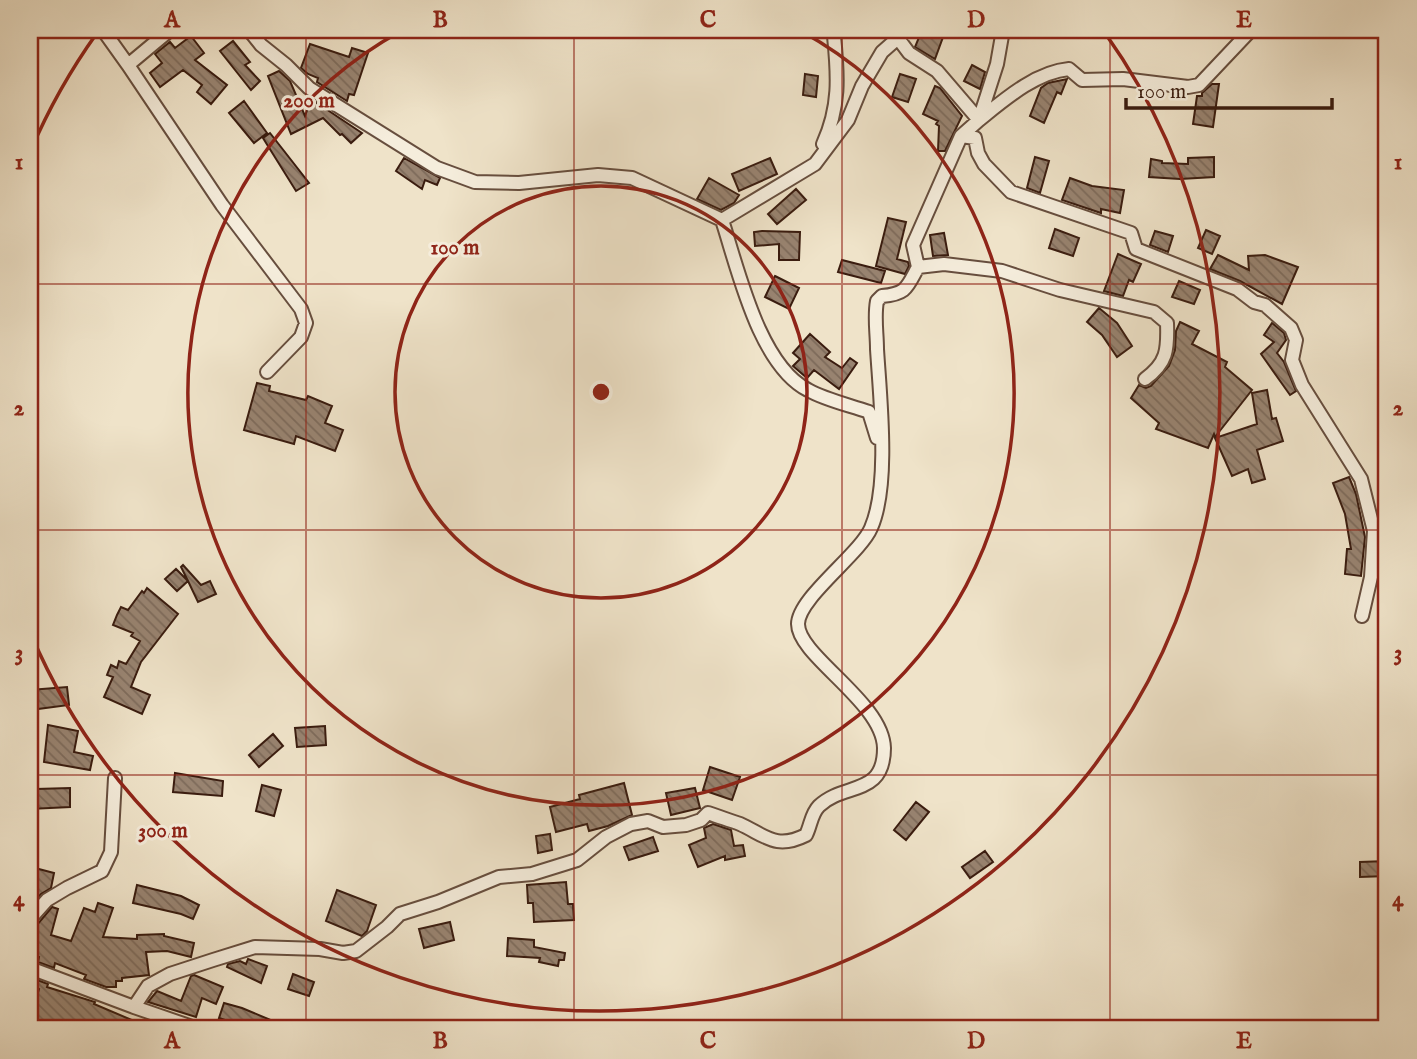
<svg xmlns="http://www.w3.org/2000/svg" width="1417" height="1059" font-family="'IM FELL English',serif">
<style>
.building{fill:url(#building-back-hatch);stroke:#3a1c0f;stroke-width:2}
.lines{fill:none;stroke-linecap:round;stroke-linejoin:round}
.minor-casing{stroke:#674e3e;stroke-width:16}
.minor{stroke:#f5eddc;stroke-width:12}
.grid{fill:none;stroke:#8f2418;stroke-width:2;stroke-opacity:0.55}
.ring{fill:none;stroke:#8f2418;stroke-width:3.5}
.centre{fill:#8f2418;stroke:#f5eddc;stroke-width:3.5}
.ring-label{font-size:21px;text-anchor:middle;font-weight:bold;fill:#8f2418;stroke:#f5eddc;stroke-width:6;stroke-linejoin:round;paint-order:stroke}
.neatline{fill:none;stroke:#8f2418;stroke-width:2.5}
.grid-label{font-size:23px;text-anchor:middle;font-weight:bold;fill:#8f2418}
</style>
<defs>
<pattern id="building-back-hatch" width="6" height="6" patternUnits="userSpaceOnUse" patternTransform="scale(1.75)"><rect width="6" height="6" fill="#988370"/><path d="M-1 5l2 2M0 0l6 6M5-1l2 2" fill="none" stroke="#7d6a5a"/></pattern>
</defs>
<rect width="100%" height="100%" fill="#efe3c9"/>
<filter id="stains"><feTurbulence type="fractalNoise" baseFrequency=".00286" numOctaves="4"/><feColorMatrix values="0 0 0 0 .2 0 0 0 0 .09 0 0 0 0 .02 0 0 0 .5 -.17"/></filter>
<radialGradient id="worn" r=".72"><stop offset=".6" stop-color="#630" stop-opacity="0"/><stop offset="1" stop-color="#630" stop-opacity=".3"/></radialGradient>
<path class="building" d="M922 30 943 37 935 59 915 47Z
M191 36 204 53 195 60 227 85 211 104 197 92 202 85 183 70 160 87 150 73 162 63 155 54 170 42 175 48Z
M233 41 250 62 245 65 260 81 251 90 220 51Z
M310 44 349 57 352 48 368 53 354 95 349 94 347 101 317 82 318 78 308 74 301 68Z
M972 65 985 72 980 89 964 81Z
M279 71 290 81 305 116 311 99 362 133 351 143 342 134 340 135 323 118 291 134 268 76Z
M805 74 818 76 816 97 803 95Z
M900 74 916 79 908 102 892 97Z
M1067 79 1061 94 1057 92 1044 123 1030 116 1041 88 1048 83Z
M1212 84H1219L1213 127 1193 124 1197 96H1202V93Z
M935 86 940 88 962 116 945 151H938L939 126 936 124 938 121 923 114Z
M244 101 267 133 254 143 229 113Z
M270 133 309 183 296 191 263 138Z
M1035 157 1049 161 1040 193 1027 188Z
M1214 157V177L1180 179 1149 177 1151 159 1162 161V163L1188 164V158Z
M404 158 440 178 437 185 425 180 422 189 396 171Z
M770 158 777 174 739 191 732 174Z
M709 178 739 195 734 203 721 210 697 199Z
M1070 178 1092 186 1124 190 1120 213 1101 209V213L1062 200Z
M796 189 806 200 777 224 768 214Z
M888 218 906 222 897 259 908 262 909 266 905 274 876 266Z
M1055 229 1079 238 1073 256 1049 248Z
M1206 230 1220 236 1212 254 1198 248Z
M762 231 800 232 799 260H779V244L755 246 754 232Z
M1155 231 1173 236 1168 252 1150 245Z
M944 233 948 255 933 256 930 235Z
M1118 254 1141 264 1133 282 1129 280 1123 296 1104 291Z
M1218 255 1249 270 1248 256 1265 255 1298 267 1282 304 1240 281 1210 269Z
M842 260 885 271 881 283 838 272Z
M775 276 799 288 789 309 765 297Z
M1179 281 1200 290 1194 304 1172 297Z
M1099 308 1117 323 1132 346 1117 357 1102 335 1087 322Z
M1180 322 1199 331 1192 344 1227 362 1225 367 1252 390 1215 437 1214 434 1208 448 1156 429 1159 423 1131 398 1139 385 1146 388 1151 386 1169 366 1175 350 1176 331Z
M1272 323 1284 333 1286 340 1277 353 1284 362 1296 391 1290 395 1261 354 1274 342 1264 335Z
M810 334 830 352 825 357 842 368 850 358 857 363 839 389 814 370 807 378 793 366 800 359 793 353Z
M257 383 270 386 269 391 306 400 308 396 332 406 325 423 343 430 335 451 296 436 294 444 244 430Z
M1267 390 1272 419 1276 418 1283 441 1257 450 1265 479 1252 483 1248 469 1232 476 1215 438 1257 424 1252 393Z
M1349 477 1356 494 1365 537 1361 576 1345 574 1347 549H1351L1345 514 1333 483Z
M183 565 201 585 210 581 216 594 198 602 188 581 177 591 165 579 176 569 188 581 181 567Z
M147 588 178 614 141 662 131 687 150 695 142 714 104 697 113 677 107 675 111 665 117 668 119 661 126 664 140 641 131 636 133 633 113 625 117 615 121 607 128 610 142 591 144 593Z
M67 687 69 705 30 710V690Z
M48 725 78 731 74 752 93 756 90 770 44 762Z
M325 726 326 745 297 747 295 728Z
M273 734 283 746 259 767 249 755Z
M710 767 740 777 732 800 703 790Z
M175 773 223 781 222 796 173 792Z
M624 783 632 815 608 826 589 831 587 824 556 832 550 807 580 799 579 795Z
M262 785 281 790 274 816 256 811Z
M70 788V807L30 809V795H35L36 789Z
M695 788 700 808 671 815 666 793Z
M916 802 929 812 906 840 894 830Z
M713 824 731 830 734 846 743 845 745 856 725 860V856L698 867 689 845 706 838 704 828Z
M550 834 552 850 538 853 536 836Z
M653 837 658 851 629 860 624 847Z
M985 851 993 862 970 878 962 867Z
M1387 861V876L1360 877V862Z
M35 868 54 873 51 888 41 894 30 906V889Z
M566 882 568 904H573L574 920 534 922 533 903H528L527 885Z
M137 885 181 896 199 905 193 919 181 914 133 903Z
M337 890 376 905 367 931 362 936 326 921Z
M98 903 113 908 103 937 137 939V935L164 934V936L194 943 191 957 167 951 146 952 149 975 122 978V981H116V987H106L84 979 86 975 55 963 54 968 38 962 39 957 30 954V928L37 925 52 907 58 909 51 935 71 941 84 908 95 912Z
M450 922 454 940 424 948 419 929Z
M508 938 534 940V947L565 953 564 960H559L558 966 539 962 540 958 507 956Z
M248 959 267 966 261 983 227 967 228 964 240 961 246 964Z
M293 974 314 982 309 996 288 989Z
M194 975 223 987 216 1004 202 998 196 1017 148 1002 157 991 181 1001 191 976Z
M32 978 48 984 47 987 95 1002 94 1004 153 1029H54L30 1021 39 989 30 985Z
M224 1003 242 1008 292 1029H252L219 1018Z"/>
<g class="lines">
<g class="minor-casing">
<path id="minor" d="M103 30 128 65 170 30
M249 30 261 45 286 65 309 88 437 168 475 182 519 183 598 175 632 178 722 220 815 164 848 120 862 86 882 52 907 30
M897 37 909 53 937 71 979 120C1005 99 1036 72 1069 69L1082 80 1123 79 1188 87 1199 85 1251 30
M128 65 222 205 301 309 306 323 301 337 267 372
M961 136 975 138 978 153 984 164 1011 192 1131 233 1136 249 1237 289 1254 302 1265 305 1291 328 1296 340 1292 360 1302 385 1361 479 1374 531 1371 577 1362 616
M823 144C840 107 838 76 834 36L832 30
M722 220C738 269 759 365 808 390 826 400 849 405 869 412L877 438
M918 267 944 264 1002 271 1060 290 1154 312 1167 323C1168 350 1167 363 1145 379
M30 919 47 900 67 888 102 871 111 852 115 778
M30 968 134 1007
M198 1029 134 1007 148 986 170 974 213 960 255 947 320 949 343 953 356 951 387 927 400 914 438 902 499 877 532 874 577 860 606 837 631 824 648 821 663 827 686 825 701 820 708 813C719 817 729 820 740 824 766 836 776 850 806 835 811 825 811 814 819 806 844 782 884 797 884 748 883 702 798 656 798 624 798 598 860 554 871 528 890 485 880 398 877 349 877 333 874 317 877 301L882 296C907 294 907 287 918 267L913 245 961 136 979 120 997 64 1003 30"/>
</g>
<use href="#minor" class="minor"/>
</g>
<path class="grid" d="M306 30V1029M574 30V1029M842 30V1029M1110 30V1029M30 284H1387M30 530H1387M30 775H1387"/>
<g class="ring">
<circle cx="601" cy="392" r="206"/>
<path d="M801 31A413 413 0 1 1 401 31"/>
<path d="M31 150A619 619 0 0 1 97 33M1105 33A619 619 0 1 1 31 634"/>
</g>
<circle cx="601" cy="392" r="10" class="centre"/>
<g class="ring-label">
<text x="309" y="107">200 m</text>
<text x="455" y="254">100 m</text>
<text x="163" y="837">300 m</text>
</g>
<rect width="1417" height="1059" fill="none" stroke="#efe3c9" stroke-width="77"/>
<path d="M1126 98v10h206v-10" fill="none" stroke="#3a1c0f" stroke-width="3.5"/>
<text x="1137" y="98" font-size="21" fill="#3a1c0f" stroke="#f5eddc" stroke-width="5" paint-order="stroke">100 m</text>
<rect x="38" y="38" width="1340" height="982" class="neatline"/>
<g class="grid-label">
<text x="172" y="27">A</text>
<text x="440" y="27">B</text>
<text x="708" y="27">C</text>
<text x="976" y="27">D</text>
<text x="1244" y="27">E</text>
<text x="19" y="169">1</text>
<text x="1398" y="169">1</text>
<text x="19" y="415">2</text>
<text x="1398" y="415">2</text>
<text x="19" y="660">3</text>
<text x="1398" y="660">3</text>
<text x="19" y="906">4</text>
<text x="1398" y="906">4</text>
<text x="172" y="1048">A</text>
<text x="440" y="1048">B</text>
<text x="708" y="1048">C</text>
<text x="976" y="1048">D</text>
<text x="1244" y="1048">E</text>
</g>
<rect width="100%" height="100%" filter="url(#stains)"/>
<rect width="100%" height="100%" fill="url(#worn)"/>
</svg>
